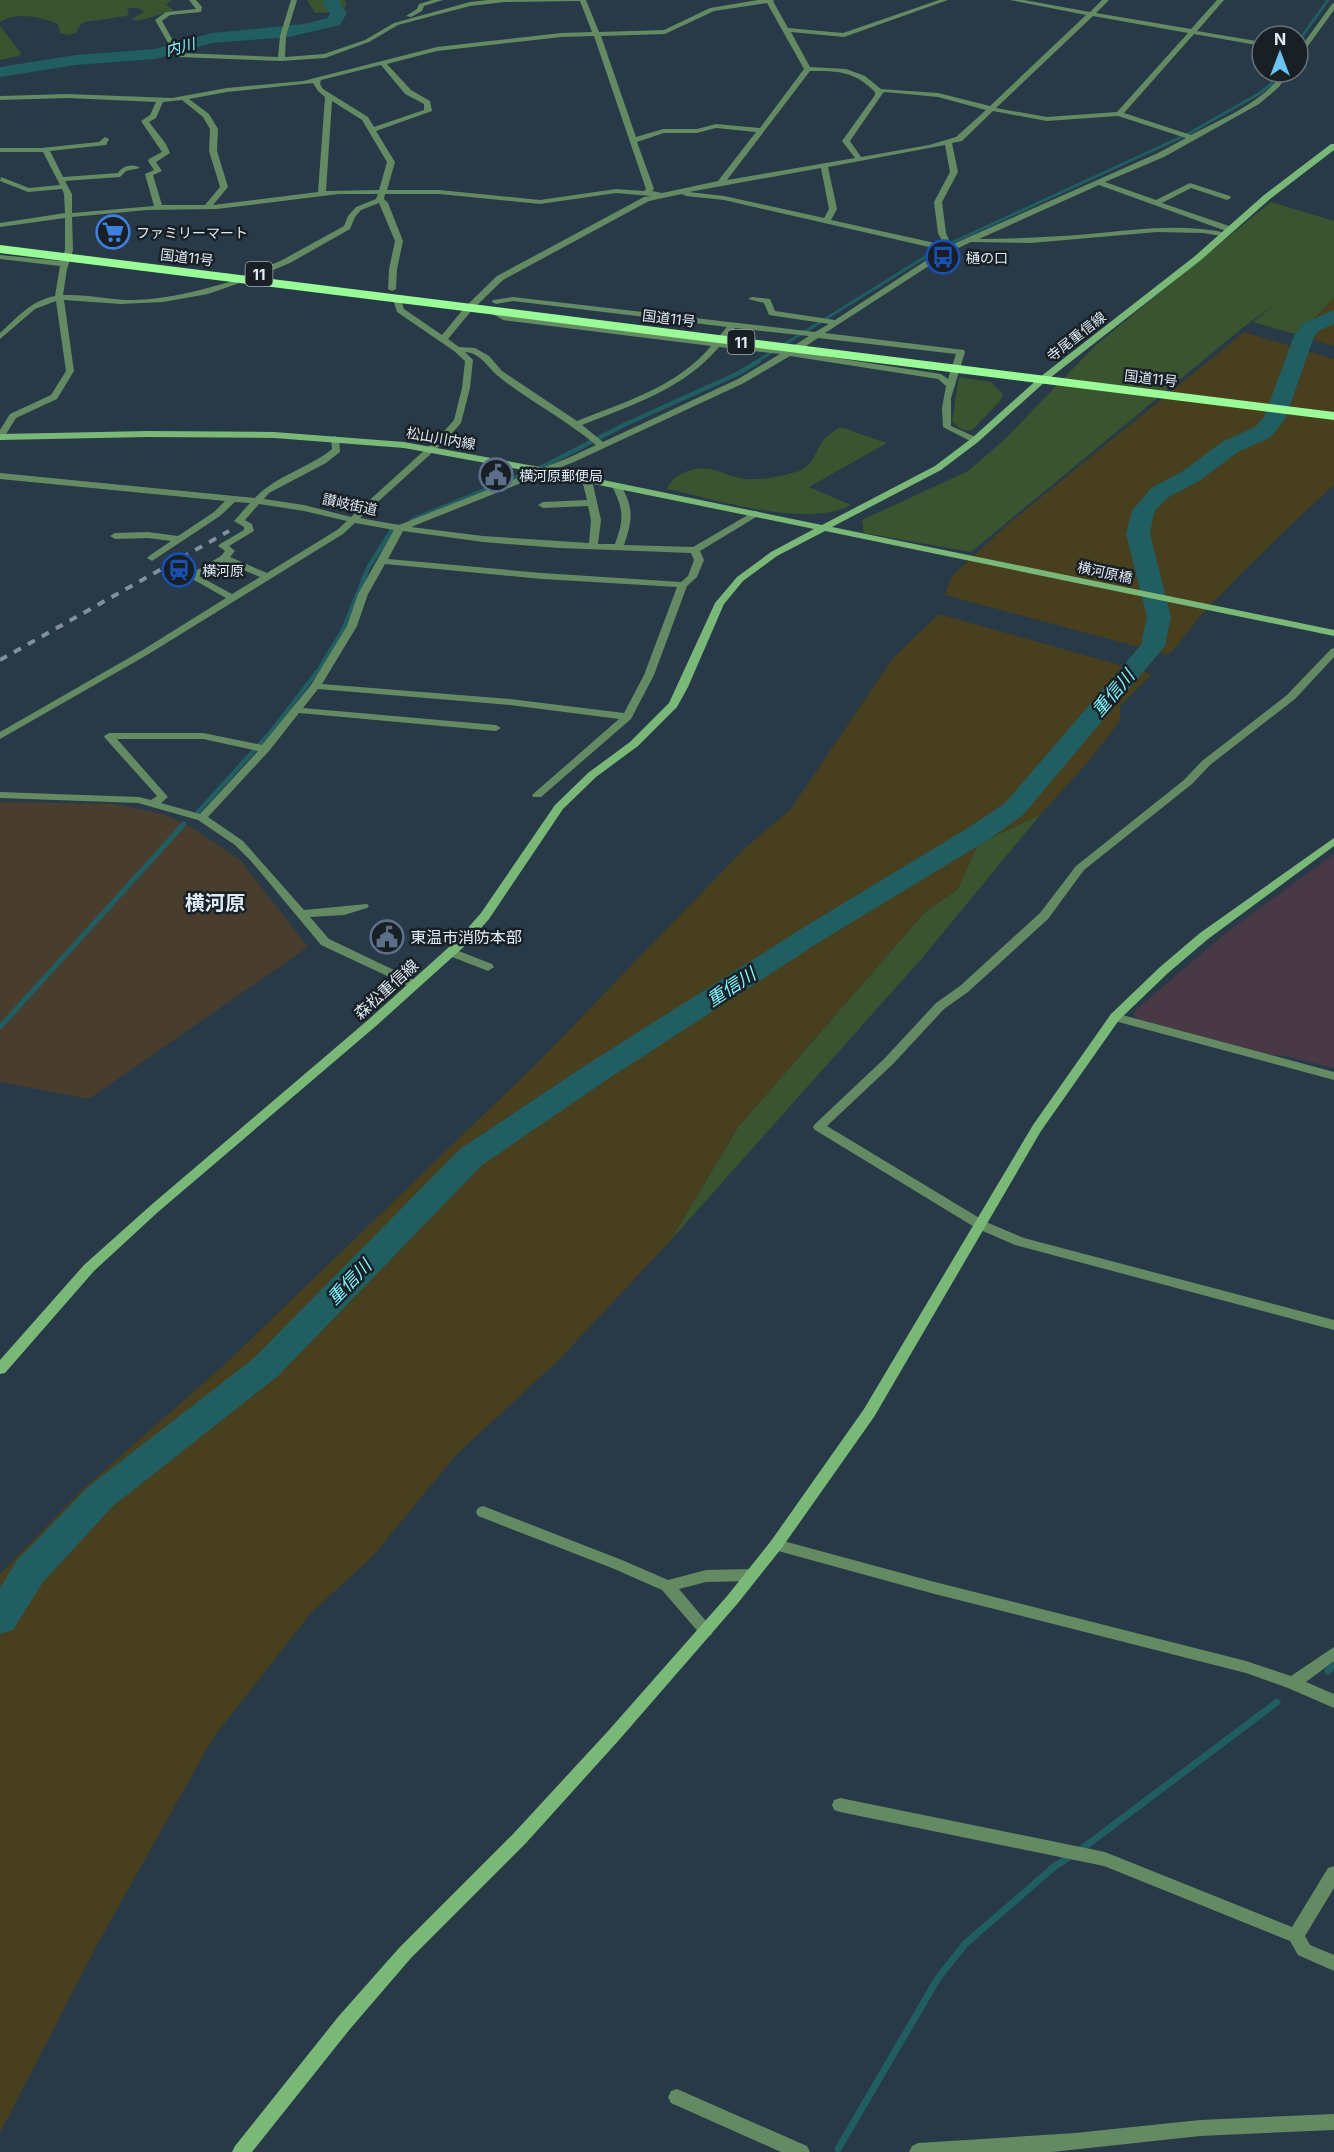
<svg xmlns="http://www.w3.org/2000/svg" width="1334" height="2152" font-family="Inter,'Noto Sans JP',sans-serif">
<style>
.industrial{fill:#493945}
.medical{fill:#493d2d}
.green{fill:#39542f}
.sand{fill:#473f1e}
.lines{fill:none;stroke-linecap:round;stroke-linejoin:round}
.stream-far3{stroke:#205e62;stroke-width:3}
.stream-far2{stroke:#205e62;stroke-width:4.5}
.stream-far1{stroke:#205e62;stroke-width:5}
.stream{stroke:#205e62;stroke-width:7}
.river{fill:#205e62;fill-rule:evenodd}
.street{fill:#638a62;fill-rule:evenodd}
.secondary{fill:#7ab878;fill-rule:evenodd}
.highway{fill:#99fc96;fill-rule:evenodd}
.rail{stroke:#828f9c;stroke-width:4;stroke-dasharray:8 8;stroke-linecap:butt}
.labels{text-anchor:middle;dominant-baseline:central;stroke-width:5;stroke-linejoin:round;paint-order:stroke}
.far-poi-label{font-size:14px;fill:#e0eaf4;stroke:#182026;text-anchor:start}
.far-street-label{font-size:14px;fill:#e0eaf4;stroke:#182026}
.far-water-label{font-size:15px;font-style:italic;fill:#80f6fe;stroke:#182026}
.shield{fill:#182026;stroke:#a4adb6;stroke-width:1.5}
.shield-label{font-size:15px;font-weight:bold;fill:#e0eaf4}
.poi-label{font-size:16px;fill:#e0eaf4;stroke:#182026;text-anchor:start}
.street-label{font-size:16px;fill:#e0eaf4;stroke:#182026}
.water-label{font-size:18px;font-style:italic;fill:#80f6fe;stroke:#182026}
.quarter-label{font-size:20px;font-weight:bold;fill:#e0eaf4;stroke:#182026}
</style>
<rect width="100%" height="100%" fill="#283948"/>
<path class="industrial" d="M1334 854V1068L1286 1056 1266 1055 1139 1019 1134 1015 1137 1009 1227 932Z"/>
<path class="medical" d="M0 802 115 804 163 814 193 828 240 860 308 947 89 1099 0 1082Z"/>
<path class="green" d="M0 0H172L166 5 174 10 138 21 132 19 144 12C140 7 133 7 127 9L129 13 126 16 85 22 81 24 76 33 67 35 60 33 58 24C42 17 16 11 0 22Z
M307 0H345L346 6 334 12 315 13Z
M0 26 21 53 18 56 0 60Z
M1271 202 1334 221V298L1298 335 1253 322 1275 304 1241 329 971 552 864 533 862 520 968 471 1004 440 1097 344Z
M959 377 991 382 1003 394 1000 401 972 430C963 432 957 427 952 421Z
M840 427 887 443 809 487 851 505C806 529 715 499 667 489 672 474 694 466 710 469 722 471 732 478 745 479 762 480 780 477 796 472 815 466 814 451 825 438 830 434 835 430 840 427Z
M1041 814 923 957 670 1241 738 1127 925 912 958 889 978 844Z"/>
<path class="sand" d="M1334 298V346L1298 335Z
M1244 332 1334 359V485C1289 526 1246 568 1204 612 1191 626 1182 642 1168 655L945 595 951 577 1007 525Z
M939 614 1152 674 1120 706V721L1088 762 1041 814 978 844 958 889 925 912 738 1127 670 1241 559 1360 457 1454 372 1557 311 1613 213 1738 97 1945 0 2133V1574L83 1489 223 1366 538 1062 745 848 790 810 893 658Z"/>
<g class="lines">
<path class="stream-far3" d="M1298 42 1328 0
M756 362 938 249 1188 134 1260 93 1271 84 1278 72"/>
<path class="stream-far2" d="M412 520 544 466 626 424 737 374 759 361
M198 812 271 732 320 668 343 630 368 568 392 530 398 526"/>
<path class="stream-far1" d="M0 1027 184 824"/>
<path class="stream" d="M1328 1671 1334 1665
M1079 1851 1277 1702
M838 2149 938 1978 965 1944 1055 1866 1071 1856"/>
<path class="river" d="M324 0H340V4L347 13 340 25 289 37 212 43 155 59 76 65 0 77V67L76 55 155 49 212 33 304 24 328 18 330 13 324 5Z
M1334 310V324L1318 331 1314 337 1285 419 1271 437 1238 452 1199 481 1167 498 1154 512 1150 534 1171 617 1165 646 1023 815 991 838 821 941 605 1081 482 1165 278 1376 113 1506 43 1582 13 1630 0 1634V1588L17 1560 89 1486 254 1358 460 1149 583 1067 801 929 971 826 1005 803 1141 645 1147 617 1126 534 1132 511 1151 488 1183 471 1222 442 1255 427 1264 417 1294 336 1304 323Z"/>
<path class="street" d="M189 0H196L202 7 201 12 170 15 162 21 180 53 278 57 280 36 291 0H297L286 36 285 57 324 54 365 40 394 23 470 2 488 0H586L599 32 664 30 710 8 758 0H774L773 1 788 28 843 33 939 0H948L844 37 791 32 810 67 846 69 865 76 881 89 938 93 990 106 1086 15 1010 0H1024L1090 12 1102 0H1109L1096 13 1191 29 1217 0H1224L1197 31 1262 42V46L1194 34 1124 113 1191 135C1222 118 1263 103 1283 72H1289L1279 87 1259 104 1164 157 1105 182 1156 200 1190 183 1230 196 1231 198 1227 200 1191 188 1162 203 1232 227V231H1226L1099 185 979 239C1016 239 1052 237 1089 234 1135 230 1181 223 1227 233V237L1203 233 1157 232 1031 243 971 242 952 251 825 333 964 350 965 352 951 398V426L978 438V442H972L943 427 942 408 946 386 938 379 790 356 744 383 574 462 411 527 483 536 589 543 591 520 588 506 543 508 538 505 543 502 587 500 582 480 587 477 592 480 601 520 598 544H615C624 519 624 510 612 486L617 483 620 484C634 508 633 519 624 545L693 547 753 512 756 511 761 514 700 551 704 560 697 577 687 586 654 675 631 719 541 797H533L532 795 619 719 510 705 318 689 303 708 496 725 501 728 496 731 299 713 269 751 208 817 243 841 304 910 367 904 369 906 367 908 344 915 310 917 329 939 419 982 421 985 415 989 321 945 251 861 235 845 198 820 138 803 0 798V792L139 797 151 800 157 796 105 738 104 736 109 733H203L262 745 311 685 347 626 358 594 394 530 355 523 343 534 147 655 0 739V732L141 651 226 598 187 576 221 556 225 551 218 546 220 544 244 530V527L234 521 250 503 235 502 220 516 152 561 147 558 149 556 171 541 148 538 115 539 110 536 115 533 148 532 178 536 214 512 225 501 0 479V473L255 498C275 476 309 468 332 449L331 439 335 436 339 439 340 452 326 463 269 493 264 499 304 505 351 517 439 437 454 420 462 388 465 361 454 351 397 312 393 299 394 297H400L404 309 442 335 466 306 497 276 644 197 651 196 616 193 540 204 439 194H385L384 199 388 203 403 241 397 269 396 289 392 291 388 289 389 269 395 241 379 203 361 210 355 217 350 229 290 263 259 276 252 274 284 259 344 226 348 216 356 207 376 199 378 194H339L217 209 147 210 72 217 73 250 67 269 63 295C87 294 110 300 133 300 173 299 209 288 247 277L251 279 208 294 163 302 121 304 64 300 74 371 57 399 16 418 3 439 0 440V430L10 414 51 395 66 371 56 301 35 309 0 339V333C18 317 30 301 55 296L60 266 0 259V255L61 261 65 250V218L0 227V223L65 213 64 194 62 189 28 192 0 181 1 177 29 188 60 185 43 152H0V148H41L99 142 105 137 109 139 106 145 50 151 63 177 118 173C122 166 133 163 140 168L126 171 120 177 65 181 72 194V213L154 206 145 174 154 170 148 161 149 159 162 152 141 121 150 115 156 102 67 98 0 100V96L67 94 172 98 227 88 303 81 437 47 561 33 592 32 580 1 505 2 470 6 398 25 369 42 325 58 281 61 178 57 175 55 155 20 166 12 196 9ZM767 3 804 69 760 128 716 124 697 129H663L636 137 601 36 665 34 714 11ZM1093 16 1188 33 1117 112 1047 117 996 108ZM594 36 646 189 644 191 616 189 540 200 439 190H387L395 162 376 131 432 111 430 101 411 90 387 64 437 51 561 37ZM381 65 405 94 424 104V110L374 127 368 117 323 89 320 84 321 80ZM810 71C839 71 854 71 875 92V95L842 141 855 158 727 180ZM313 83 318 91 325 97 318 192 213 205 228 187 217 151 218 129 209 114 189 99 227 92ZM885 92 938 97 986 110 956 137 929 145 861 157 850 141 883 93ZM182 100 203 117 210 129 209 151 220 187 205 205H162L153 175 162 171 156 162 170 153 166 144 149 122 156 118 163 102ZM332 101 362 120 387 162 379 190 326 191ZM993 111 1047 121 1118 116 1186 138 1158 153 951 245 946 233 942 202 958 172 952 143 962 141ZM716 128 756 132 718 181 662 193 652 191 654 189 637 142 664 133H697ZM945 145 950 172 934 202 938 233 944 245 831 220 837 209 828 167ZM821 168 829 209 824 218 724 196 689 192ZM682 194 686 196 724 200 942 250 835 320 775 311 770 299 752 297 748 299 764 303 769 315 829 324 815 332 513 297 493 300 492 302 496 304 513 301 727 327 715 341 505 316 497 309H491V313L503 320 711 346C677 387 624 402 577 421L502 371 489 356 475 348 459 347 448 339 472 310 503 280 649 201ZM735 328 809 336 787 350 723 342ZM818 338 956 354 948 379 941 374 797 352ZM719 347 780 354 738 379 603 442 582 425C632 405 684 389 719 347ZM465 352C481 353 487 367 498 376 529 401 565 419 596 445L568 458 399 525 360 518 445 441 461 423 470 388 473 360ZM259 504 304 511 347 521 337 530 267 573 230 557 235 551 229 546 254 531 252 524 245 520ZM403 531 483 542 559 548 691 553 694 560 688 576 681 582 542 573 388 559ZM224 562 260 577 232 594 199 576ZM385 564 542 579 677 587 644 675 624 713 510 699 322 684 357 626 368 594ZM117 739H203L258 751 200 814 161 803 168 797Z
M432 0H443L424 6 422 11 411 17 406 16 417 9 419 4Z
M1334 3V10L1300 57 1298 58V51L1332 4Z
M1334 648V657L1295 699 1210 765 1192 784 1084 870 1048 919 968 992 944 1009 893 1064 827 1126 986 1222 1024 1238 1334 1320V1330L1015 1245 976 1228 815 1130 813 1127 815 1124 885 1058 936 1003 960 986 1040 913 1076 866 1184 780 1202 761 1287 695 1331 649Z
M451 948 492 964 494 967 488 971 447 955 445 952Z
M1115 1013 1334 1072V1080L1111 1020 1109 1017 1111 1014Z
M483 1506 622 1560 668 1580 706 1570 751 1569 756 1571 758 1575 756 1579 751 1581 706 1582 679 1589 711 1627 713 1631 711 1635 706 1637 701 1635 662 1590 612 1568 478 1516 476 1512 478 1508Z
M776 1539 931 1581 1246 1661 1291 1676 1334 1647V1661L1306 1682 1334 1694V1708L1288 1688 1246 1673 931 1593 771 1549 769 1545 771 1541Z
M840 1798 1105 1852 1292 1927 1328 1868 1334 1866V1888L1305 1936 1310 1945 1334 1955V1971L1298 1955 1290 1941 1104 1866 840 1812 834 1810 832 1805 834 1800Z
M677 2089 807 2146 810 2152H781L671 2103 668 2097 671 2091Z
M1334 2114V2130L1200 2136 1052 2152H909L912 2146 918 2143 1075 2133 1200 2120Z"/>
<path class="secondary" d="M1331 144H1334V150L1270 199 1201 260 1046 381 978 442 941 470 832 527 1334 630V636L825 531 777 556 743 581 724 604 688 687 677 707 638 746 596 777 563 809 489 919 467 944 376 1026 158 1212 94 1271 5 1373 0 1374V1360L84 1265 150 1206 368 1020 459 938 481 913 555 805 588 773 630 742 669 703 715 603 737 577 771 552 814 529 545 474 404 448 274 438 148 437 0 440V434L148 431 274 432 404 442 545 468 822 525 935 466 972 438 1040 377 1195 256 1264 195Z
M1334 838V846L1208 939 1168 973 1119 1020 1041 1131 874 1417 781 1549 738 1603 619 1740 526 1843 411 1958 350 2029 252 2152H232L235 2146 338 2017 399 1948 514 1833 609 1730 728 1595 771 1541 864 1409 1033 1125 1111 1014 1160 967 1200 933Z"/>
<path class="highway" d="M0 245 1334 412V420L0 253Z"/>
<path class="rail" d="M0 660 229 531"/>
</g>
<defs>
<g id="supermarket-ring" transform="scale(1.725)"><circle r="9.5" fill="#182026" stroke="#3f7fe0" stroke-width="1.5"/><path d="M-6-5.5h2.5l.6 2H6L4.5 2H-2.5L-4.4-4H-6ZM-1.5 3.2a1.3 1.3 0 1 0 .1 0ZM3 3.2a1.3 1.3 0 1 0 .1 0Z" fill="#3f7fe0"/></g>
<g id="bus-ring" transform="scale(1.725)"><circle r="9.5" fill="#182026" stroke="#1a4fb4" stroke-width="1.5"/><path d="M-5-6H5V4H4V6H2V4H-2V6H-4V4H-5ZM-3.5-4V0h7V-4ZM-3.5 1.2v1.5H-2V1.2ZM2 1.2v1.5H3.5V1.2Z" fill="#1a4fb4"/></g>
<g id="civic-ring" transform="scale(1.725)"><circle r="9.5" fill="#182026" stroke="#5c6f8a" stroke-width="1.5"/><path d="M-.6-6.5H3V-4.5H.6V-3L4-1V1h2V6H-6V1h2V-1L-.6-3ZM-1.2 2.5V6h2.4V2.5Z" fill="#5c6f8a"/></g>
<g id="station-ring" transform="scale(1.725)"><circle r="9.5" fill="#182026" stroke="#1a4fb4" stroke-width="1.5"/><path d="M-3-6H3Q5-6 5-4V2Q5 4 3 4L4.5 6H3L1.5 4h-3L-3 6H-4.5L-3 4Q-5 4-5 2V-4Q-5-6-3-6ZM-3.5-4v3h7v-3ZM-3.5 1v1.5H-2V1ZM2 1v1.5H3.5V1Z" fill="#1a4fb4"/></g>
</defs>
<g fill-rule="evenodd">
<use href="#supermarket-ring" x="113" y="232"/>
<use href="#bus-ring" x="943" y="257"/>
<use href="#civic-ring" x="496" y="475"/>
<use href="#station-ring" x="179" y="570"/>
<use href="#civic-ring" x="387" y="937"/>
</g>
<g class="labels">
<g class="far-poi-label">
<text x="136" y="232">ファミリーマート</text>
<text x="966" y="257">樋の口</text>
<text x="519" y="475">横河原郵便局</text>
<text x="202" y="570">横河原</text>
</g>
<g class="far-street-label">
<text transform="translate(187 257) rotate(7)">国道11号</text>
<text transform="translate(669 318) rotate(7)">国道11号</text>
<text transform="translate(1076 336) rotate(-38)">寺尾重信線</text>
<text transform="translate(1151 378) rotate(7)">国道11号</text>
<text transform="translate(441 438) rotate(10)">松山川内線</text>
<text transform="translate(350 504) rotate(12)">讃岐街道</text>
<text transform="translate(1105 572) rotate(12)">横河原橋</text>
</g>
<g class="far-water-label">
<text transform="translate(180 47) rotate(-15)">内川</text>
</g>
<g class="shield">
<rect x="245.5" y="262" width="27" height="24" rx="4.5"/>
<rect x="727.5" y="330" width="27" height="24" rx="4.5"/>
</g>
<g class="shield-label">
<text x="259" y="274">11</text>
<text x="741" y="342">11</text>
</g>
<g class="poi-label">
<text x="410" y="937">東温市消防本部</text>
</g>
<g class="street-label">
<text transform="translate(386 989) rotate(-42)">森松重信線</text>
</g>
<g class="water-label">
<text transform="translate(1113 693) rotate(-50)">重信川</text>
<text transform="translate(731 987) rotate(-33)">重信川</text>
<text transform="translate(349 1282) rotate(-46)">重信川</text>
</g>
<g class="quarter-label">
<text x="215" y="903">横河原</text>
</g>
</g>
<g transform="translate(1280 54)"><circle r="28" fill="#182026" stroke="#687178" stroke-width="1.5"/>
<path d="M0-4.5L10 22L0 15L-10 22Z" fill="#6cc3f2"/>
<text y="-9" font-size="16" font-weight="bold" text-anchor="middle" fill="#e0eaf4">N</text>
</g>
</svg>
